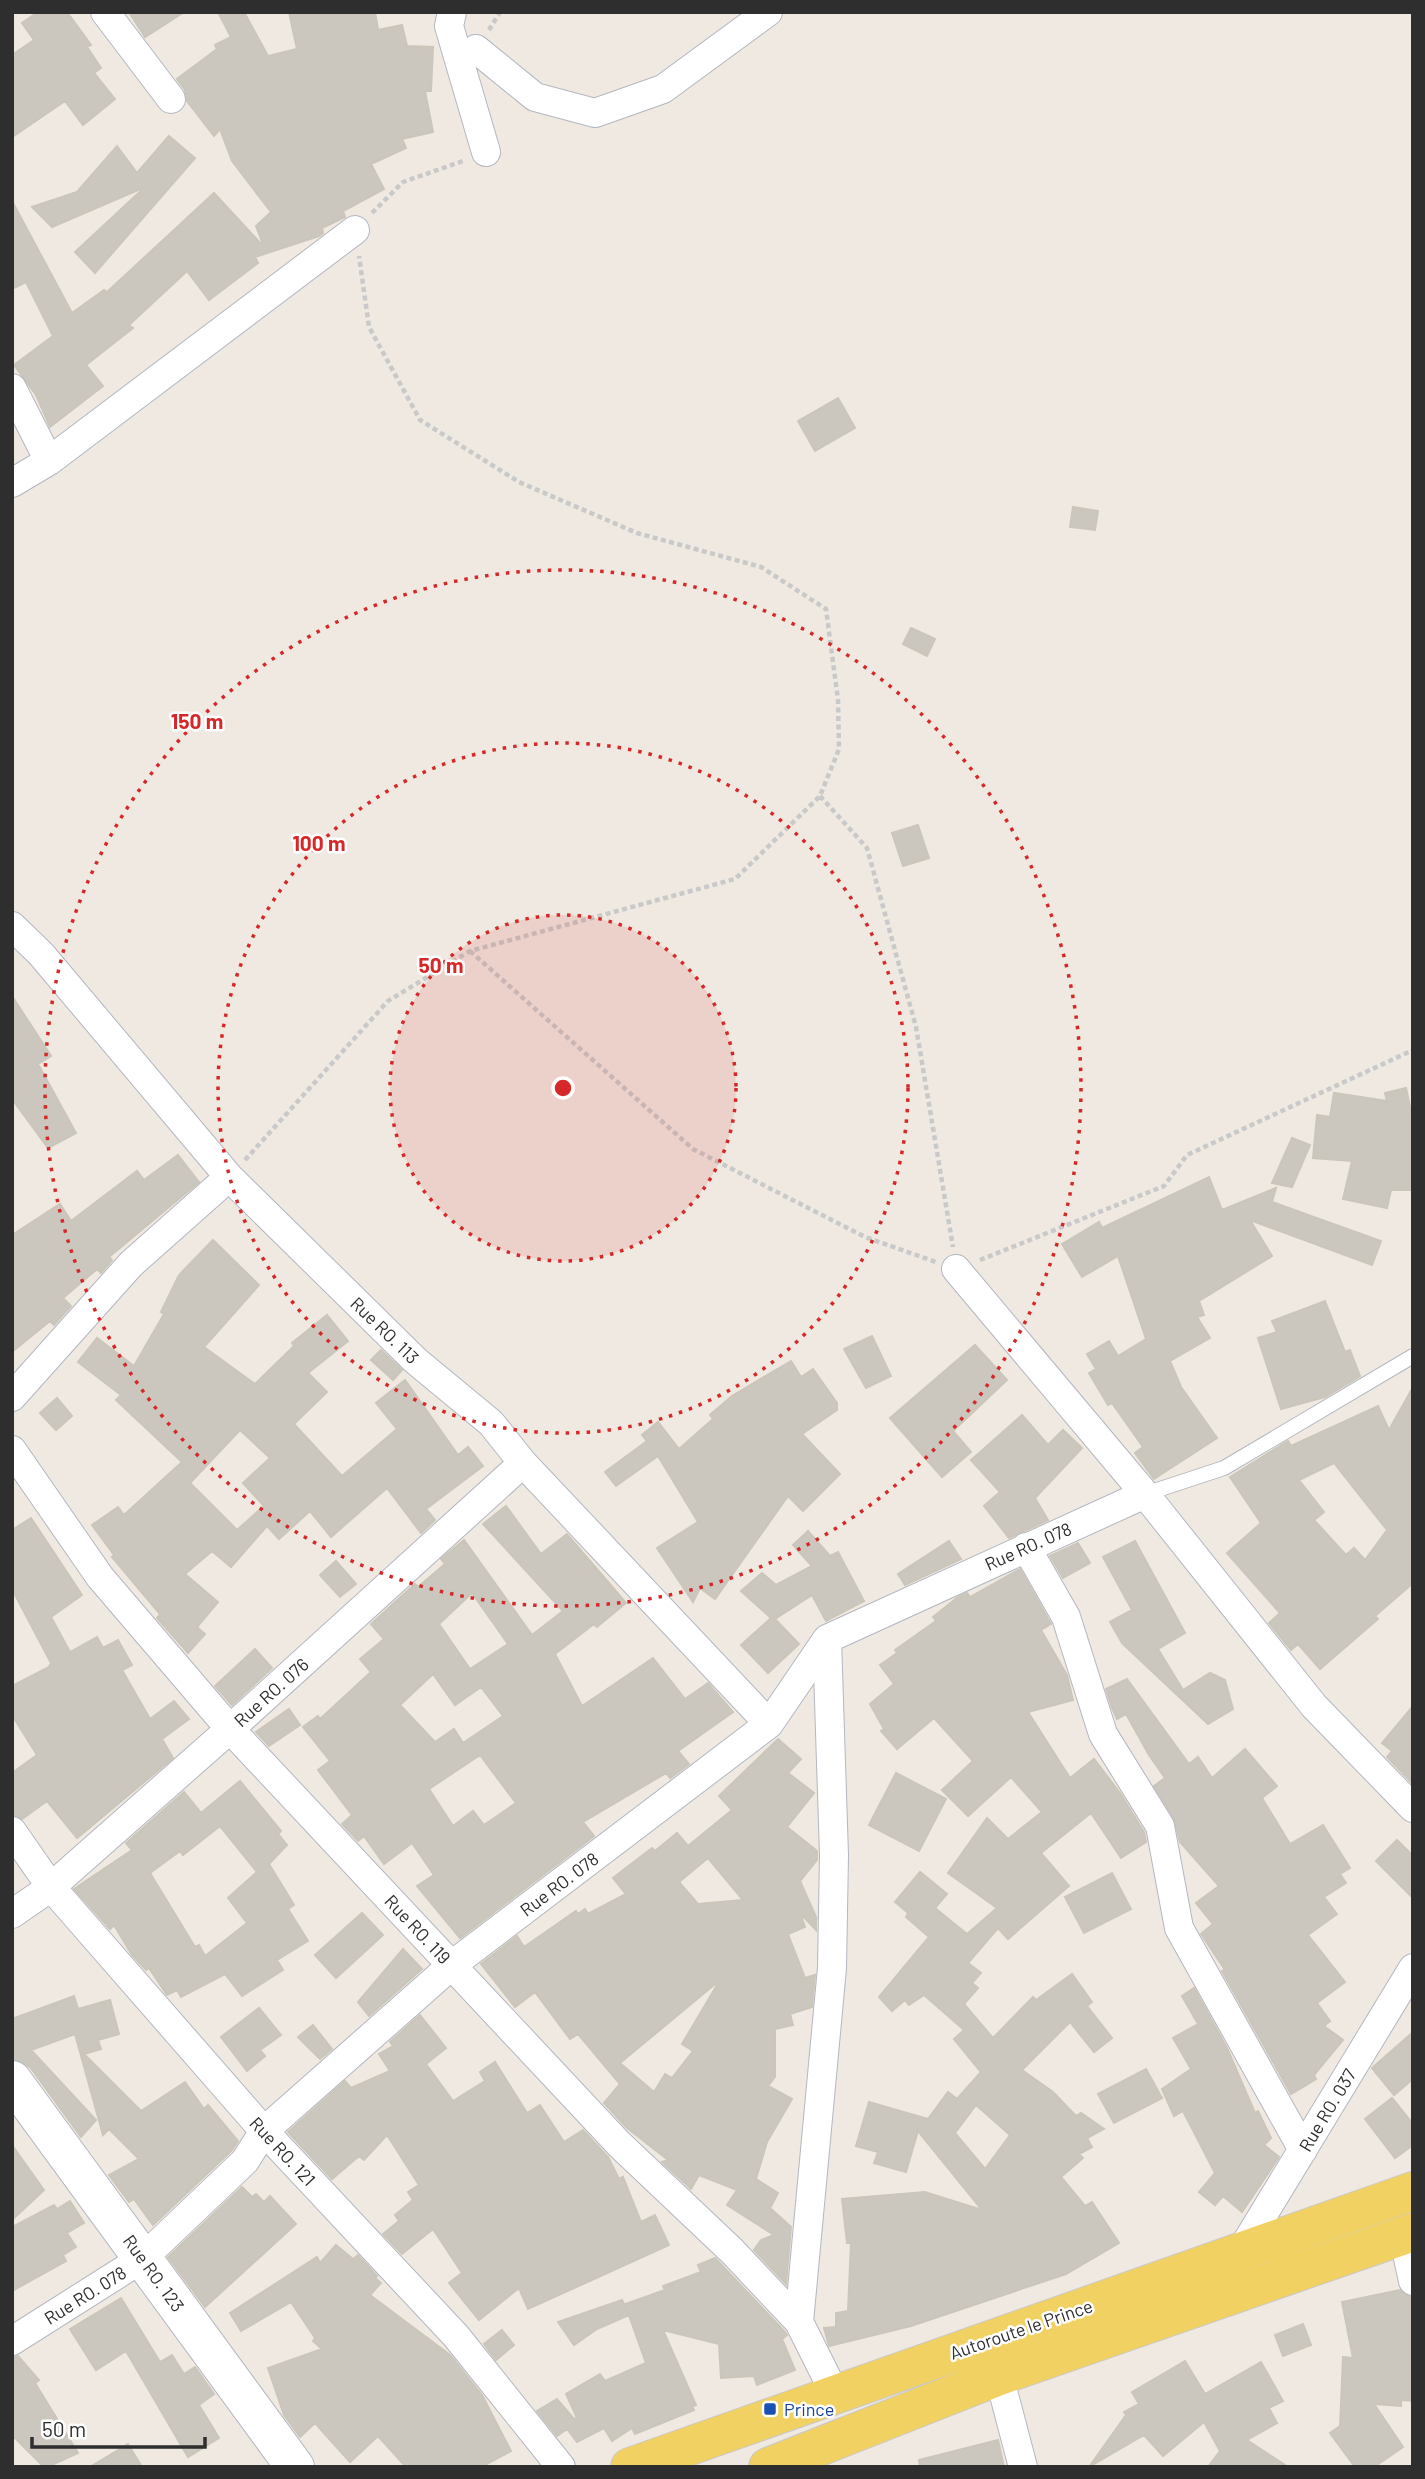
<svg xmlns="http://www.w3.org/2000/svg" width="1425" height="2479" font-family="Barlow,sans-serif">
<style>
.building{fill:#cbc7bf;stroke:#cbc5ba;stroke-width:2;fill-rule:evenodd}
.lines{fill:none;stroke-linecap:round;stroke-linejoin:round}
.lane-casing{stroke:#b4b7c1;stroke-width:16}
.street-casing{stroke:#b4b7c1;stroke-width:30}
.secondary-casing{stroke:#b4b7c1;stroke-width:40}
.primary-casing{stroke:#c9c9c9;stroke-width:40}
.path{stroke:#c9c9c9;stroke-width:4.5;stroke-dasharray:5 3.5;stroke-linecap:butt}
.lane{stroke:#fff;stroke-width:14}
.street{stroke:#fff;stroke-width:28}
.secondary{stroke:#fff;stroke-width:38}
.primary{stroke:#f2d163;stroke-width:38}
.ring{fill:none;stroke:#d62828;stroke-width:3.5;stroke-dasharray:3.5 7}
.transit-dot{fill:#1a4fb4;stroke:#fff;stroke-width:2.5}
.labels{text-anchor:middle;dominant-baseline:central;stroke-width:5;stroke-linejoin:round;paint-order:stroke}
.street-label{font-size:18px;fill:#2e2e2e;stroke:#fff}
.transit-label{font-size:18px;fill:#164399;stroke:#fff;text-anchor:start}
.centre{fill:#d62828;stroke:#fff;stroke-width:3.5}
.ring-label{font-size:21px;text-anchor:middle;font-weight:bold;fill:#d62828;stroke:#fff;stroke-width:5;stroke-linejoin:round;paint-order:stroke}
</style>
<rect width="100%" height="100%" fill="#efe9e1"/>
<path class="building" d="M38 12H67L91 45 87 47 101 68 94 73 115 99 83 125 65 101 12 137V55L34 40 22 23Z
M129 12H184L145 37Z
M218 12H244L268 56 297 49 289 12H375L378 30 402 25 407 46 433 47 431 91H425L433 132 402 139 406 148 371 164 384 189 343 211 345 217 322 228 323 233 319 236 255 257 258 263 209 300 187 271 129 325 133 328 86 365 103 386 50 427 36 395 14 365 53 336 26 282 12 289V201L72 313 104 290 107 292 214 193 264 247 256 226 271 212 232 161 220 129 214 136 187 101 185 90 177 79 217 49 215 45 231 37Z
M169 136 195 158 95 273 75 252 145 187 52 227 32 207 77 192 117 146 137 173Z
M838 398 855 428 815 451 798 421Z
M1073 507 1098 511 1095 530 1070 527Z
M911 628 935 639 927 656 903 644Z
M918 825 929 858 903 866 892 833Z
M12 996 51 1056 38 1064 76 1133 48 1148 12 1099Z
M1406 1088 1413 1121V1190H1391L1387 1208 1343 1199 1352 1161 1313 1158 1317 1115 1330 1117 1334 1093 1387 1101 1385 1093Z
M1292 1138 1310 1145 1292 1187 1272 1183Z
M178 1155 199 1182 109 1257 112 1260 101 1273 97 1269 63 1298 71 1306 54 1325 50 1321 12 1352V1235L60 1204 71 1221 137 1171 144 1180Z
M1209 1177 1222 1210 1276 1188 1272 1202 1381 1241 1372 1265 1250 1220 1272 1256 1199 1301 1204 1315 1197 1317 1210 1338 1170 1361 1181 1387 1217 1438 1154 1479 1135 1453 1143 1447 1112 1403 1108 1405 1089 1373 1096 1369 1087 1354 1109 1341 1118 1356 1146 1339 1118 1256 1082 1277 1062 1244 1099 1222 1102 1228Z
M213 1240 259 1285 204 1347 255 1384 294 1346 292 1343 327 1315 348 1341 308 1373 327 1392 294 1424 342 1476 397 1429 376 1403 405 1380 458 1455 468 1447 483 1466 426 1509 435 1520 421 1533 387 1488 331 1537 310 1511 279 1539 267 1526 231 1567 212 1551 185 1574 218 1602 197 1627 205 1634 188 1653 157 1618 160 1614 112 1557 114 1555 92 1525 118 1507 124 1515 182 1462 116 1400 121 1395 78 1362 97 1338 134 1366 164 1314 161 1312 179 1275ZM240 1430 270 1458 243 1483 264 1506 237 1530 190 1483Z
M1325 1301 1345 1352 1350 1350 1360 1376 1325 1397 1281 1409 1258 1338 1277 1332 1272 1321Z
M872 1336 891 1376 866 1388 844 1349Z
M975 1345 1007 1380 953 1431 971 1452 942 1477 890 1418Z
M381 1350 402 1370 393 1380 371 1360Z
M791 1361 801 1377 813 1369 837 1403V1410L802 1434 840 1474 803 1511 788 1496 715 1599 700 1588 693 1602 657 1548 698 1522 658 1456 616 1486 605 1472 647 1441 642 1435 658 1422 679 1449 713 1419 710 1415 732 1396Z
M1413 1387V1583L1375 1616 1378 1619 1320 1669 1298 1644 1291 1650 1286 1644 1269 1623 1280 1613 1227 1553 1261 1523 1230 1477 1288 1441 1291 1446 1378 1406 1389 1430ZM1334 1463 1387 1530 1365 1560 1354 1548 1346 1555 1314 1520 1324 1512 1299 1480Z
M57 1398 72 1416 56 1430 40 1413Z
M1022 1415 1048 1445 1063 1430 1082 1448 1035 1498 1048 1520 1009 1538 984 1506 1000 1492 971 1460Z
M506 1506 541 1554 567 1534 626 1603 597 1627 594 1624 555 1654 582 1706 653 1658 685 1699 708 1683 733 1712 678 1751 689 1764 670 1778 666 1773 583 1822 594 1836 460 1938 417 1886 434 1875 412 1843 384 1864 364 1836 358 1841 342 1824 352 1815 318 1770 330 1761 303 1727 318 1716 320 1719 371 1672 360 1659 384 1639 371 1624 415 1584 418 1587 445 1564 441 1559 464 1540 532 1635 563 1611 483 1524ZM472 1593 508 1644 470 1669 439 1624ZM433 1674 455 1705 481 1687 503 1716 463 1743 454 1729 435 1742 400 1705ZM480 1755 516 1803 484 1825 473 1811 453 1826 429 1789Z
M31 1518 82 1595 51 1617 70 1652 97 1637 103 1648 118 1640 132 1665 122 1670 150 1719 174 1701 189 1719 162 1739 173 1758 77 1838 47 1801 22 1819 12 1815V1773L37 1755 12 1715V1686L49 1667 51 1663 12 1589V1530Z
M808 1531 830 1556 838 1552 864 1601 826 1621 812 1595 775 1619 799 1644 768 1673 741 1645 771 1618 741 1591 762 1573 776 1585 812 1566 793 1545Z
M949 1541 961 1559 905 1585 898 1574Z
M1135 1541 1185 1633 1158 1649 1183 1690 1210 1673 1225 1680 1233 1709 1208 1724 1122 1643 1110 1622 1132 1610 1103 1557Z
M1078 1543 1090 1563 1063 1578 1050 1556Z
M336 1561 356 1584 340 1597 320 1575Z
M1020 1569 1051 1624 1041 1630 1067 1675 1073 1700 1028 1712 1070 1778 1094 1759 1120 1793 1144 1832 1146 1842 1121 1858 1091 1813 1041 1853 1069 1886 1008 1939 998 1928 968 1963 981 1973 972 1983 978 1988 964 2004 993 2038 1033 1997 1036 2000 1072 1974 1092 2002 1087 2006 1112 2038 1094 2052 1070 2022 1022 2070 1053 2092 1076 2116 1081 2113 1104 2129 1087 2138 1092 2147 1079 2154 1083 2158 1061 2177 1085 2206 1092 2202 1119 2243 1066 2274 911 2326 829 2346 824 2328 836 2327V2313L848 2311 851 2243H847L842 2199 925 2192 982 2210 918 2131 906 2172 874 2163 878 2152 856 2146 869 2102 928 2119 948 2092 957 2099 981 2072 954 2039 964 2030 924 1995 909 2005 905 2000 892 2011 879 1997 929 1937 906 1917 908 1913 895 1902 920 1872 947 1894 935 1908 967 1934 997 1908 948 1873 987 1818 1008 1839 1042 1812 1011 1777 968 1816 942 1790 973 1761 934 1718 897 1749 881 1731 884 1729 870 1704 894 1684 880 1665 897 1653 895 1650 936 1621 933 1617 958 1597 967 1593 970 1597ZM976 2105 1010 2135 985 2169 955 2133Z
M255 1649 272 1668 232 1705 215 1686Z
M1127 1679 1189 1764 1198 1757 1212 1778 1245 1749 1277 1786 1262 1798 1290 1844 1323 1825 1350 1868 1340 1874 1346 1883 1324 1897 1337 1914 1308 1935 1345 1982 1317 2003 1330 2021 1324 2026 1343 2040 1314 2075 1316 2079 1291 2094 1222 1971 1225 1970 1201 1934 1213 1924 1196 1903 1219 1886 1180 1842 1174 1818 1154 1786 1165 1778 1149 1755 1126 1714 1117 1719 1112 1708 1106 1689Z
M1413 1706V1784L1387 1757 1392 1751 1382 1743Z
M289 1709 300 1725 269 1746 256 1732Z
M778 1739 801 1759 788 1773 814 1793 787 1827 817 1851V1860L800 1881 816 1917V1930L800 1913 805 1927 788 1934 805 1978 815 1975 812 2007 790 2014 793 2025 775 2029V2077L768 2086 792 2099 767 2142 756 2179 778 2193 770 2208 791 2227 786 2284 754 2250 761 2240 774 2235 727 2205 737 2190 699 2175 691 2189 662 2162 668 2160 626 2127 604 2103 620 2084 578 2034 570 2039 535 1992 515 2007 481 1964 517 1936 524 1947 576 1911 578 1914 585 1909 588 1914 626 1894 613 1878 652 1848 655 1851 677 1833 688 1846 732 1810 719 1796ZM708 1858 743 1900 698 1904 679 1882ZM720 1980 682 2044 693 2051 672 2078 665 2074 654 2092 620 2063Z
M896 1773 946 1799 919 1851 869 1825Z
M240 1781 281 1831 278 1834 287 1845 269 1864 294 1905 288 1909 308 1941 277 1960 283 1970 242 1996 225 1974 181 1997 177 1990 167 1995 149 1968 146 1970 132 1955 114 1925 110 1929 74 1889 132 1850 126 1843 184 1792 201 1813ZM220 1826 257 1872 228 1898 247 1923 205 1956 199 1945 195 1947 150 1873 180 1851 183 1855Z
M1397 1840 1413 1856V1898L1376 1861Z
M1112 1873 1131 1909 1084 1933 1065 1897Z
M362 1913 383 1935 336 1978 315 1955Z
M403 1949 422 1969 369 2016 358 2002Z
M1194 1988 1227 2048 1255 2113 1258 2111 1271 2138 1264 2145 1279 2157 1242 2212 1223 2196 1215 2205 1199 2192 1215 2173 1183 2111 1174 2116 1162 2089 1191 2069 1173 2038 1198 2024 1182 1996Z
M74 1996 78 2009 110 2000 119 2034 98 2040 101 2049 84 2054 141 2111 185 2082 204 2109 208 2105 238 2141 232 2150 153 2225 134 2199 129 2202 109 2175 139 2159 109 2129 103 2135 75 2034 31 2050 96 2120 81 2137 30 2067 12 2059V2019Z
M259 2008 281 2035 260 2050 265 2056 247 2071 221 2037Z
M420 2015 446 2048 426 2064 453 2101 485 2081 480 2072 495 2062 527 2113 540 2105 564 2142 583 2130 608 2157 619 2179 623 2177 641 2222 655 2215 669 2245 528 2309 519 2288 479 2320 449 2283 462 2273 433 2229 402 2254 383 2234 399 2221 395 2215 413 2200 408 2192 419 2185 387 2135 364 2160 359 2156 332 2179 288 2132 345 2081 351 2088 390 2071 379 2054 393 2046 390 2042Z
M313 2025 332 2049 320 2059 298 2037Z
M1413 2032V2079L1394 2095 1372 2068Z
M1146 2069 1162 2098 1114 2123 1098 2094Z
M1392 2098 1413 2124V2145L1395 2158 1365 2119Z
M12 2145 44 2190 12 2220Z
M242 2187 252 2197 256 2194 264 2202 270 2196 296 2224 205 2307 168 2257Z
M70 2201 84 2223 67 2233 76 2247 63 2255 66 2261 12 2291V2227L54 2205 57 2209Z
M336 2245 353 2259 358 2255 377 2276 375 2278 381 2283 370 2295 450 2355 482 2395 511 2451 481 2467H406L378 2436 350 2462 315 2423 300 2437 284 2415 268 2368 322 2349 313 2341 315 2338 291 2302 241 2331 230 2313 317 2257 320 2263Z
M715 2258 785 2332 787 2335 782 2339 795 2370 757 2385 754 2376 721 2378 719 2344 663 2330 696 2405 692 2407 694 2410 635 2434 632 2428 612 2441 604 2428 577 2442 567 2429 557 2436 537 2411 557 2399 574 2419 577 2418 566 2394 600 2374 605 2381 646 2363 625 2304 665 2290 663 2286 701 2272 698 2265Z
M1400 2290 1413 2297V2401L1401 2400V2406L1374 2404 1403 2447 1374 2467H1355L1330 2433 1340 2426 1343 2357 1353 2358 1342 2302Z
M121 2298 160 2362 172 2355 184 2374 195 2367 214 2394 199 2405 219 2438 188 2457 126 2351 96 2370 70 2329Z
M622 2300 629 2315 597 2329 574 2345 558 2322Z
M1303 2324 1311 2345 1283 2356 1275 2335Z
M502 2330 514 2345 496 2360 484 2344Z
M18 2356 39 2380 35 2383 78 2453 47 2467H44L12 2435V2358Z
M1185 2361 1205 2394 1261 2362 1283 2401 1269 2408 1277 2423 1247 2440 1288 2467H1208L1220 2451 1204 2422 1163 2456 1144 2435 1089 2467 1126 2415 1124 2412 1139 2404 1132 2392Z
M998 2440 1004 2467H920L919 2460Z
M128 2444 142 2467H90Z"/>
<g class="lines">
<g class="lane-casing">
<path id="lane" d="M1145 1494 1224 1468 1413 1356"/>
</g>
<g class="street-casing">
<path id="street" d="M105 12 171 99
M452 12 449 26 486 152
M476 49 535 97 595 113 663 89 768 12
M12 388 49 461
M12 483 49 461 355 230
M12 926 41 954 229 1177 416 1361 491 1423 523 1463 769 1724
M956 1269 1145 1494 1314 1706 1413 1808
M12 1397 131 1264 229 1177
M12 1450 100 1577 230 1729 619 2144 732 2251 799 2322 835 2394
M1026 1547 1066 1617 1103 1734 1160 1826 1179 1928 1303 2150
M12 1831 51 1887 264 2131 456 2336 561 2467
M12 1914 51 1887 230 1729 523 1463
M1403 2235 1413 2281
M1241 2251 1413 1968
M799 2322 832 1968 834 1855 827 1639
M12 2341 143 2258 245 2161 264 2131 452 1965 769 1724 827 1639 1145 1494
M999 2376 1023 2467"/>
</g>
<g class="secondary-casing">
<path id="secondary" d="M12 2080 295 2467"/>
</g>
<g class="primary-casing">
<path id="primary" d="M630 2467 1413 2191
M768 2467 999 2376 1413 2232"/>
</g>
<path class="path" d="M489 30 500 12
M372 213 403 182 466 160
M820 796 867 848 916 1027 953 1247
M470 951 693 1149 865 1237 936 1262
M245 1160 388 1001 470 951 735 879 820 796 839 749 838 700 826 609 761 567 637 533 519 482 420 420 369 327 359 256
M980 1260 1164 1186 1187 1155 1413 1050"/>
<use href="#lane" class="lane"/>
<use href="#street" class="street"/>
<use href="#secondary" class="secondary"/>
<use href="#primary" class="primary"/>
</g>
<circle cx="563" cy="1088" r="173" fill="#d62828" fill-opacity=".12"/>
<g class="ring">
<circle cx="563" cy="1088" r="173"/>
<circle cx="563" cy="1088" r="345"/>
<circle cx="563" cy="1088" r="518"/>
</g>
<rect class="transit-dot" x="763" y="2402" width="14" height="14" rx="3.5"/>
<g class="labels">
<g class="street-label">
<text transform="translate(385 1330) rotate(44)">Rue RO. 113</text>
<text transform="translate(1028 1546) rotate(-24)">Rue RO. 078</text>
<text transform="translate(271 1692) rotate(-42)">Rue RO. 076</text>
<text transform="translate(559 1884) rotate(-37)">Rue RO. 078</text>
<text transform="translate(418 1929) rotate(47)">Rue RO. 119</text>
<text transform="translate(1327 2110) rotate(-59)">Rue RO. 037</text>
<text transform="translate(283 2151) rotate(47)">Rue RO. 121</text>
<text transform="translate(154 2273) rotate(54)">Rue RO. 123</text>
<text transform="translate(85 2295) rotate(-32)">Rue RO. 078</text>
<text transform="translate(1021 2329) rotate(-19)">Autoroute le Prince</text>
</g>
<g class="transit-label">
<text x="784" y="2409">Prince</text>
</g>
</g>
<circle cx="563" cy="1088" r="10" class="centre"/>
<g class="ring-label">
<text x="197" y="729">150 m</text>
<text x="319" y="851">100 m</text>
<text x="441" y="973">50 m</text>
</g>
<rect width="1425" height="2479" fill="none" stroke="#2e2e2e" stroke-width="28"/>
<path d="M32 2437v10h173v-10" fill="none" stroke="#2e2e2e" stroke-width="3.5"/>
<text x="42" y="2437" font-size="21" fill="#2e2e2e" stroke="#ffffff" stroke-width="5" paint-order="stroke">50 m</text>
</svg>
